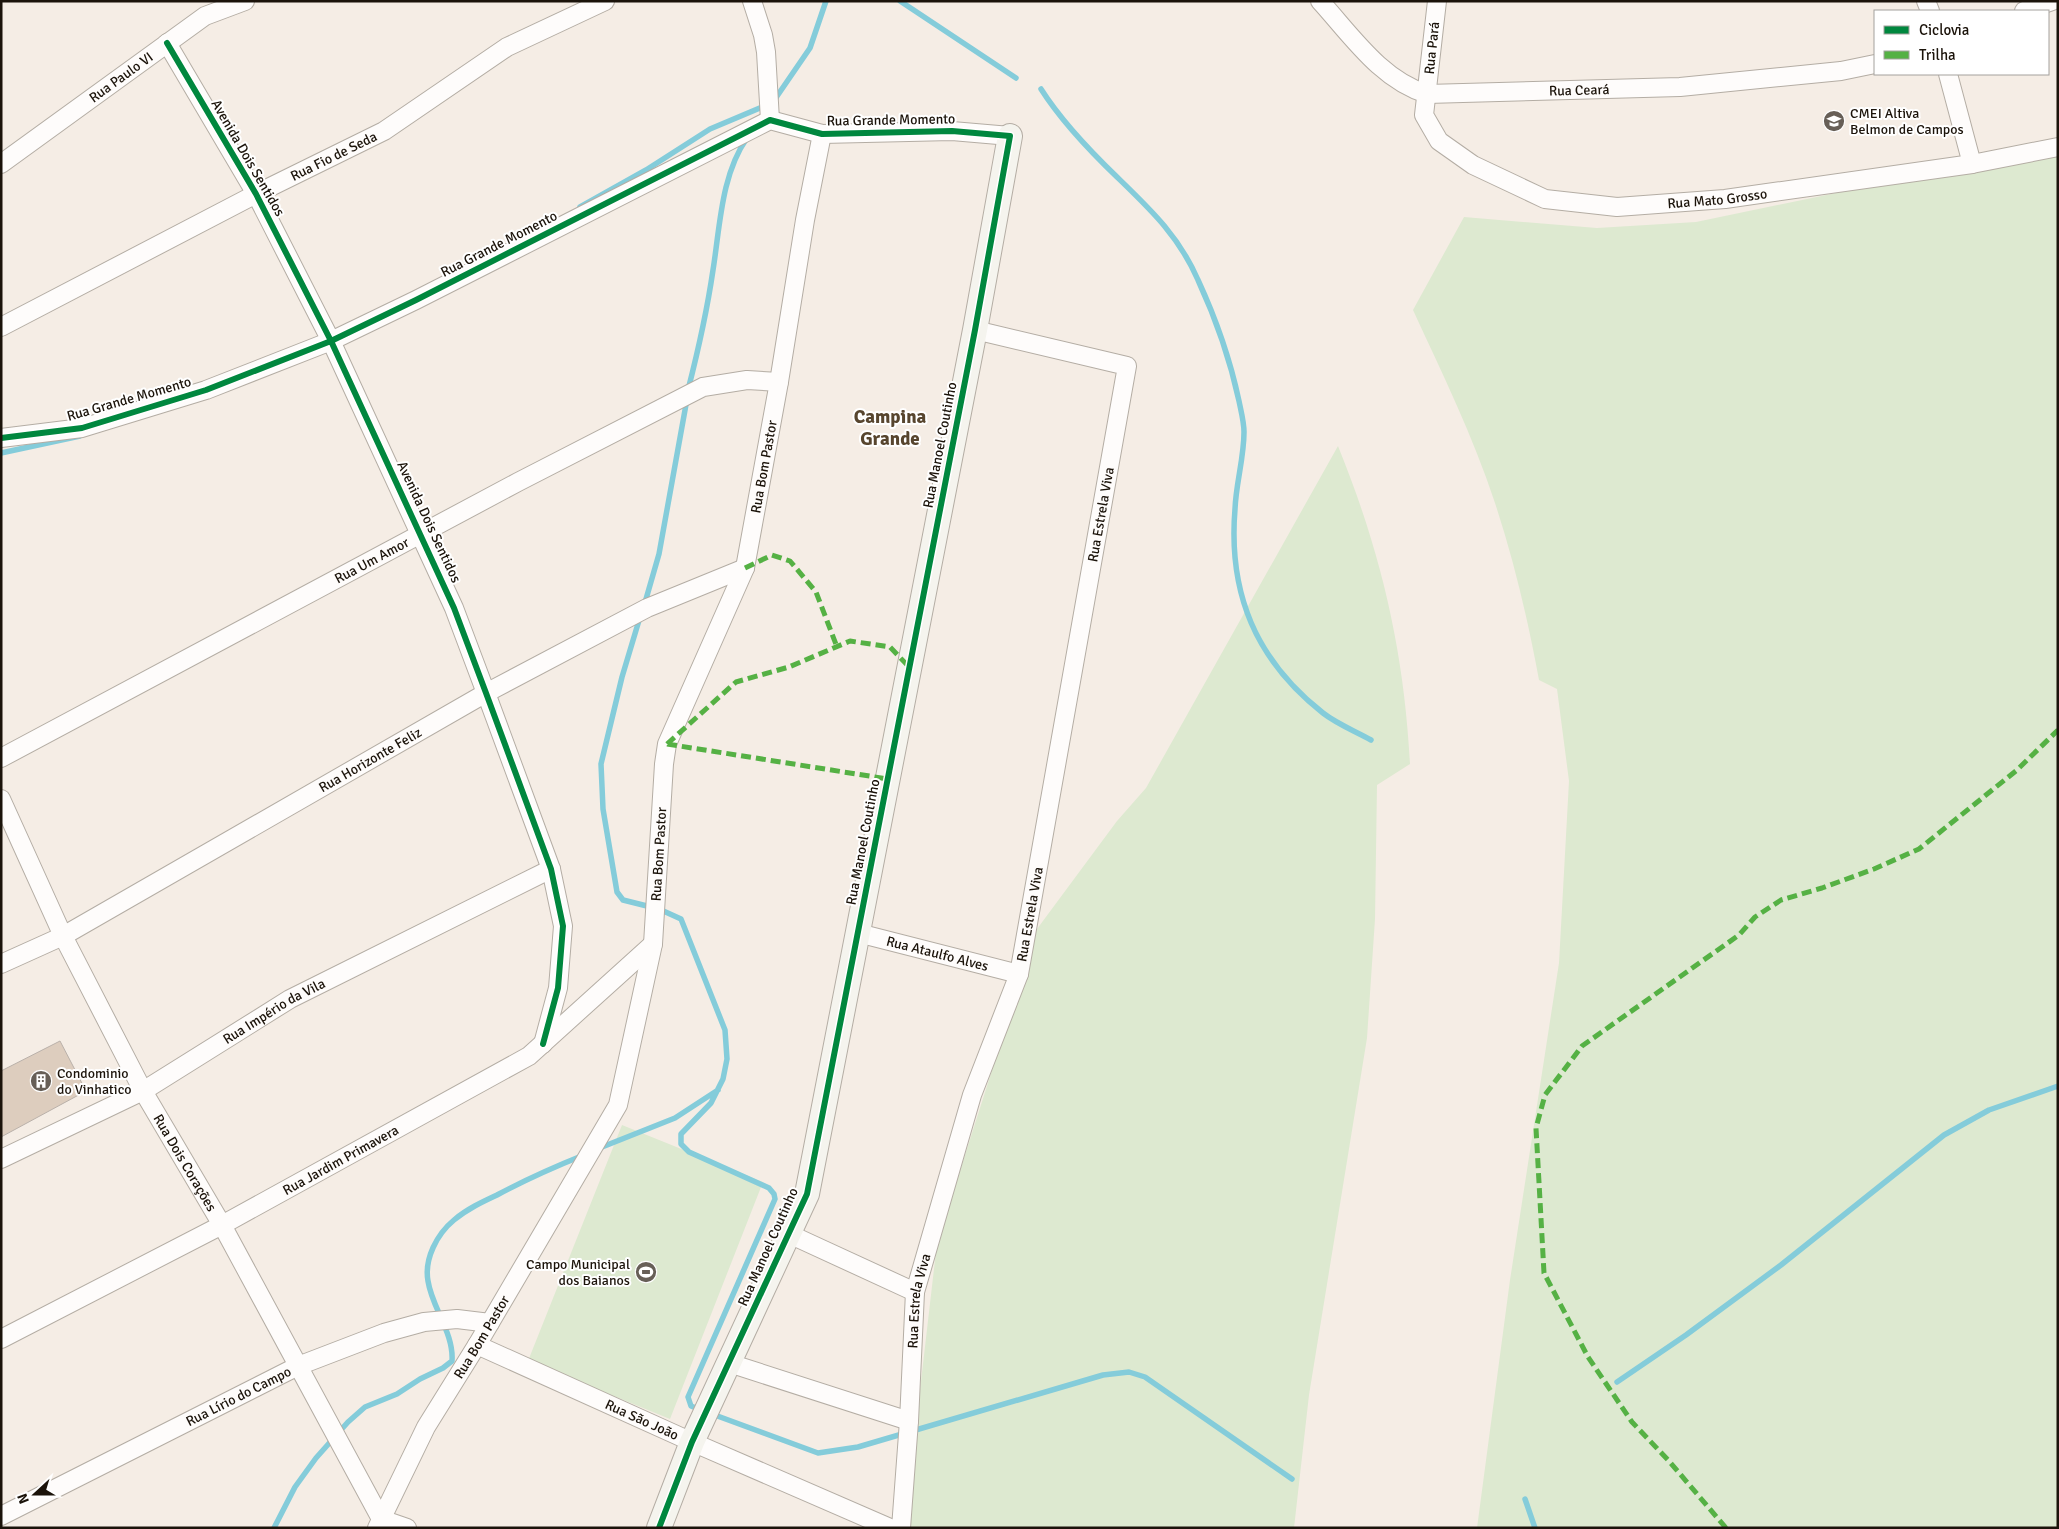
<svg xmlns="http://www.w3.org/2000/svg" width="2059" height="1529" font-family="Signika,sans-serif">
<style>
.green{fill:#dde9d0}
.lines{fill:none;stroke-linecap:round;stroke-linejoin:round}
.stream{stroke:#84ccda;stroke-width:5.5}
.building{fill:#ddcdbe;stroke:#bab1aa}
.street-casing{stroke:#b4ada4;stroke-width:20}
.secondary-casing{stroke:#b4ada4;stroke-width:26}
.street{stroke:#fefcfb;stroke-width:18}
.secondary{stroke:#f5f4ee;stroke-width:24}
.quiet{stroke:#55b144;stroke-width:5;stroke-dasharray:10 5;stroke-linecap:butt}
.cycleway-casing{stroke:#fff;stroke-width:9}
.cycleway{stroke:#00873e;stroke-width:6}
.labels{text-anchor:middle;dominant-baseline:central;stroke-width:4;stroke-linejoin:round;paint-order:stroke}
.street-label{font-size:14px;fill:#1b130a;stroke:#fff}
.poi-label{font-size:14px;fill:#1b130a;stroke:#fff;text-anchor:start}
.district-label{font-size:19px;font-weight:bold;fill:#57452e;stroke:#fff}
</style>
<rect width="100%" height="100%" fill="#f5ede5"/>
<path class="green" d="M2058 147V1528H1477L1510 1280 1559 963 1569 781 1557 689 1539 680C1528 620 1514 561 1495 503 1473 436 1442 373 1413 310L1464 217 1597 228 1696 222Z
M1338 446C1381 552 1404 650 1410 764L1377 785 1375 919 1367 1038 1309 1395 1294 1528H904L937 1243 1037 929 1117 821 1146 788Z
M622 1125 763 1182 670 1419 528 1361Z"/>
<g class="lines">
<path class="stream" d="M900 1 1016 78
M1041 89C1060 119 1091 152 1117 177 1150 209 1179 236 1198 280 1216 319 1230 359 1239 401 1241 411 1244 422 1244 432 1244 458 1236 483 1235 509 1228 594 1256 660 1323 713 1337 724 1355 731 1371 740
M773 102 810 48 826 1
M580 207 646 170 710 129 767 105
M688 390C698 351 707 311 713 270 720 227 721 175 747 138
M1 453 80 436
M644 606 659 554 687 399
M640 617 622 677 601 764 603 809 617 892 623 900 659 909 681 919 725 1030 727 1059 723 1079 711 1103 681 1134V1144L689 1152 769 1188 774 1194 775 1199 688 1397 691 1406 701 1410
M597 1149 675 1118 718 1090
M1617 1382 1686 1335 1781 1265 1944 1135 1989 1110 2058 1086
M712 1414 818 1453 858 1447 1103 1375 1129 1372 1145 1377 1292 1479
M1525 1499 1535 1528
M274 1528 295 1487 316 1458 348 1422 365 1407 397 1394 420 1379 443 1368 452 1361C454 1333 432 1308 428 1281 424 1259 437 1234 454 1220 467 1209 482 1202 497 1195 525 1180 554 1167 584 1155"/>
</g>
<path class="building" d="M60 1041 86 1091 1 1137V1071Z"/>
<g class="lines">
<g class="street-casing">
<g id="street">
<path d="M752 1 763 35 766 52 770 120"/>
<path id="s1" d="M1320 1C1351 35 1381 80 1427 94L1680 87 1841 71 1875 64"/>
<path id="s2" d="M1437 1 1424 115 1439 141 1473 165 1545 199 1617 207 1725 199 1972 164 2058 147"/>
<path d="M1926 1 1930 11"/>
<path d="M2024 11 2052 1"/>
<path d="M167 43 256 194 331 341 454 608 486 693 551 869 563 926 558 988 543 1044"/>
<path d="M1948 74 1972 164"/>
<path id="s3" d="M1 164 205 16 245 1"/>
<path id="s4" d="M1 327 256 194 384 131 507 47 605 1"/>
<path d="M1 438 82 428 206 390 331 341 416 300 770 120 822 134 952 131 1010 136"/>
<path id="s5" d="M1 758 518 482 703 387 747 380 779 382"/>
<path id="s6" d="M1 799 63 936 143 1091 222 1225 381 1519"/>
<path id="s7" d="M858 933 1019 974"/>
<path id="s8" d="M1 964 63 936 486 693 647 608 745 568"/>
<path id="s9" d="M1 1159 143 1091 290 999 551 869"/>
<path d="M789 1234 915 1292"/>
<path id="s10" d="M1 1339 222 1225 529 1056 653 944"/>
<path id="s11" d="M477 1345 692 1442 890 1528"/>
<path d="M729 1363 909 1421"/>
<path id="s12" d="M1 1516 298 1366 384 1333 424 1322 457 1319 490 1323"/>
<path d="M381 1519 407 1528"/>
<path id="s13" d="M377 1528 426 1427 477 1345 618 1105 653 944 664 764 667 744 745 568 779 382 805 220 822 134"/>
<path id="s14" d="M901 1528 909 1421 915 1292 972 1095 1019 974 1127 366 975 330"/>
</g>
</g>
<g class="secondary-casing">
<path id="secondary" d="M659 1528 692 1442 807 1194 975 330 1010 136"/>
</g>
<use href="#street" class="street"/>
<use href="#secondary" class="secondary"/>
<path class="quiet" d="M745 568 772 555 790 561 816 592 837 647
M667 744 736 682 789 667 850 641 890 647 910 668
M667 744 888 779
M1726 1528 1669 1461 1632 1422 1588 1357 1544 1273 1536 1128 1545 1095 1582 1046 1739 935 1755 917 1781 900 1822 888 1874 869 1919 849 2017 770 2058 730"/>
<g class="cycleway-casing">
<path id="cycleway" d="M167 43 256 194 331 341 454 608 486 693 551 869 563 926 558 988 543 1044
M1 438 82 428 206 390 331 341 416 300 770 120 822 134 952 131 1010 136 975 330 807 1194 692 1442 659 1528"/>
</g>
<use href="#cycleway" class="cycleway"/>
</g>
<defs>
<g id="school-disc" transform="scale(1.125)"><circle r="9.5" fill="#675f57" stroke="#fff"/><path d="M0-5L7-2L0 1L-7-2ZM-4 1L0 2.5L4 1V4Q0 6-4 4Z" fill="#fff"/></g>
<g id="building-disc" transform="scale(1.125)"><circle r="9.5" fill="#675f57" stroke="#fff"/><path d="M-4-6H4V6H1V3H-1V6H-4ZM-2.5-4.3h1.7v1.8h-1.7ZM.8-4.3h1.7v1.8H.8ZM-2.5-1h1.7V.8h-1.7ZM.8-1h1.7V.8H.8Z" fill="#fff"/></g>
<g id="stadium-disc" transform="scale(1.125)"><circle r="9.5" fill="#675f57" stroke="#fff"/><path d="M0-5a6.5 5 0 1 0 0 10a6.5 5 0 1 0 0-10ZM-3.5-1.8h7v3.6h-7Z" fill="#fff"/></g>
</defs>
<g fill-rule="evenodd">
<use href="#school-disc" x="1834" y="121"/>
<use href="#building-disc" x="41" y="1081"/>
<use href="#stadium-disc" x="646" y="1272"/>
</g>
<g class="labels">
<g class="street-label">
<text transform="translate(1432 48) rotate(-84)">Rua Pará</text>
<text stroke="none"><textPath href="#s3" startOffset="148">Rua Paulo VI</textPath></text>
<text stroke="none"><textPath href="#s1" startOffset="296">Rua Ceará</textPath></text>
<text transform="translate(891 120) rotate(-1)">Rua Grande Momento</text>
<text stroke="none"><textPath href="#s4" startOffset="374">Rua Fio de Seda</textPath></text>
<text transform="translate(248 158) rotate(60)">Avenida Dois Sentidos</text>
<text stroke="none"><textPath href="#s2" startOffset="439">Rua Mato Grosso</textPath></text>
<text transform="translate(499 244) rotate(-27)">Rua Grande Momento</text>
<text transform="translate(129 399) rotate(-16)">Rua Grande Momento</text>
<text transform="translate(940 445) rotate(-79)">Rua Manoel Coutinho</text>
<text stroke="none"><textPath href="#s13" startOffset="1148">Rua Bom Pastor</textPath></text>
<text stroke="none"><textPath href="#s14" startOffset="1038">Rua Estrela Viva</textPath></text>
<text transform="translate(429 522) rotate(65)">Avenida Dois Sentidos</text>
<text stroke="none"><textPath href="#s5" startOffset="420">Rua Um Amor</textPath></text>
<text stroke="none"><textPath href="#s8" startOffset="422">Rua Horizonte Feliz</textPath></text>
<text transform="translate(863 842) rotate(-79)">Rua Manoel Coutinho</text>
<text stroke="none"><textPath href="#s13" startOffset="742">Rua Bom Pastor</textPath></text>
<text stroke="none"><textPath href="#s14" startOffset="632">Rua Estrela Viva</textPath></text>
<text stroke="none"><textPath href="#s7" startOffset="82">Rua Ataulfo Alves</textPath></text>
<text stroke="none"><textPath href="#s9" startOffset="311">Rua Império da Vila</textPath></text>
<text stroke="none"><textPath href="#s10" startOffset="384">Rua Jardim Primavera</textPath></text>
<text stroke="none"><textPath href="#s6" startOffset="408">Rua Dois Corações</textPath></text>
<text transform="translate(768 1247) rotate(-66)">Rua Manoel Coutinho</text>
<text stroke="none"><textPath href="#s14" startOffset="228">Rua Estrela Viva</textPath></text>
<text stroke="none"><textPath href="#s13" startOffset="218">Rua Bom Pastor</textPath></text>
<text stroke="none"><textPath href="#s12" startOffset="266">Rua Lírio do Campo</textPath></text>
<text stroke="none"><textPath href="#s11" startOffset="181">Rua São João</textPath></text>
</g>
<g class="poi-label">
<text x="1850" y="113">CMEI Altiva<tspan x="1850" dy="16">Belmon de Campos</tspan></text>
<text x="57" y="1073">Condominio<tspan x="57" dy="16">do Vinhatico</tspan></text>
<text x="630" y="1264" text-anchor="end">Campo Municipal<tspan x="630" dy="16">dos Baianos</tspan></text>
</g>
<g class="district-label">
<text x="890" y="417">Campina<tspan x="890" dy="22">Grande</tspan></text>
</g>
</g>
<rect width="2059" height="1529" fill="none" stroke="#1b130a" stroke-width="5"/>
<rect x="1874" y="10" width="175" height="65" fill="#ffffff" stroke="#a4a19d"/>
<rect x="1884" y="26" width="25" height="8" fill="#00873e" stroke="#a4a19d"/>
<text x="1919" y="35" font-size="15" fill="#1b130a">Ciclovia</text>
<rect x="1884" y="51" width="25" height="8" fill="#55b144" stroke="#a4a19d"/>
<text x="1919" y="60" font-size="15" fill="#1b130a">Trilha</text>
<g transform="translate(35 1494) rotate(249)" stroke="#ffffff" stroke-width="4" paint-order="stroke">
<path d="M0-4L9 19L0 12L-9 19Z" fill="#1b130a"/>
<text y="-8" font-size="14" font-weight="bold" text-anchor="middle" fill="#1b130a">N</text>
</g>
</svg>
